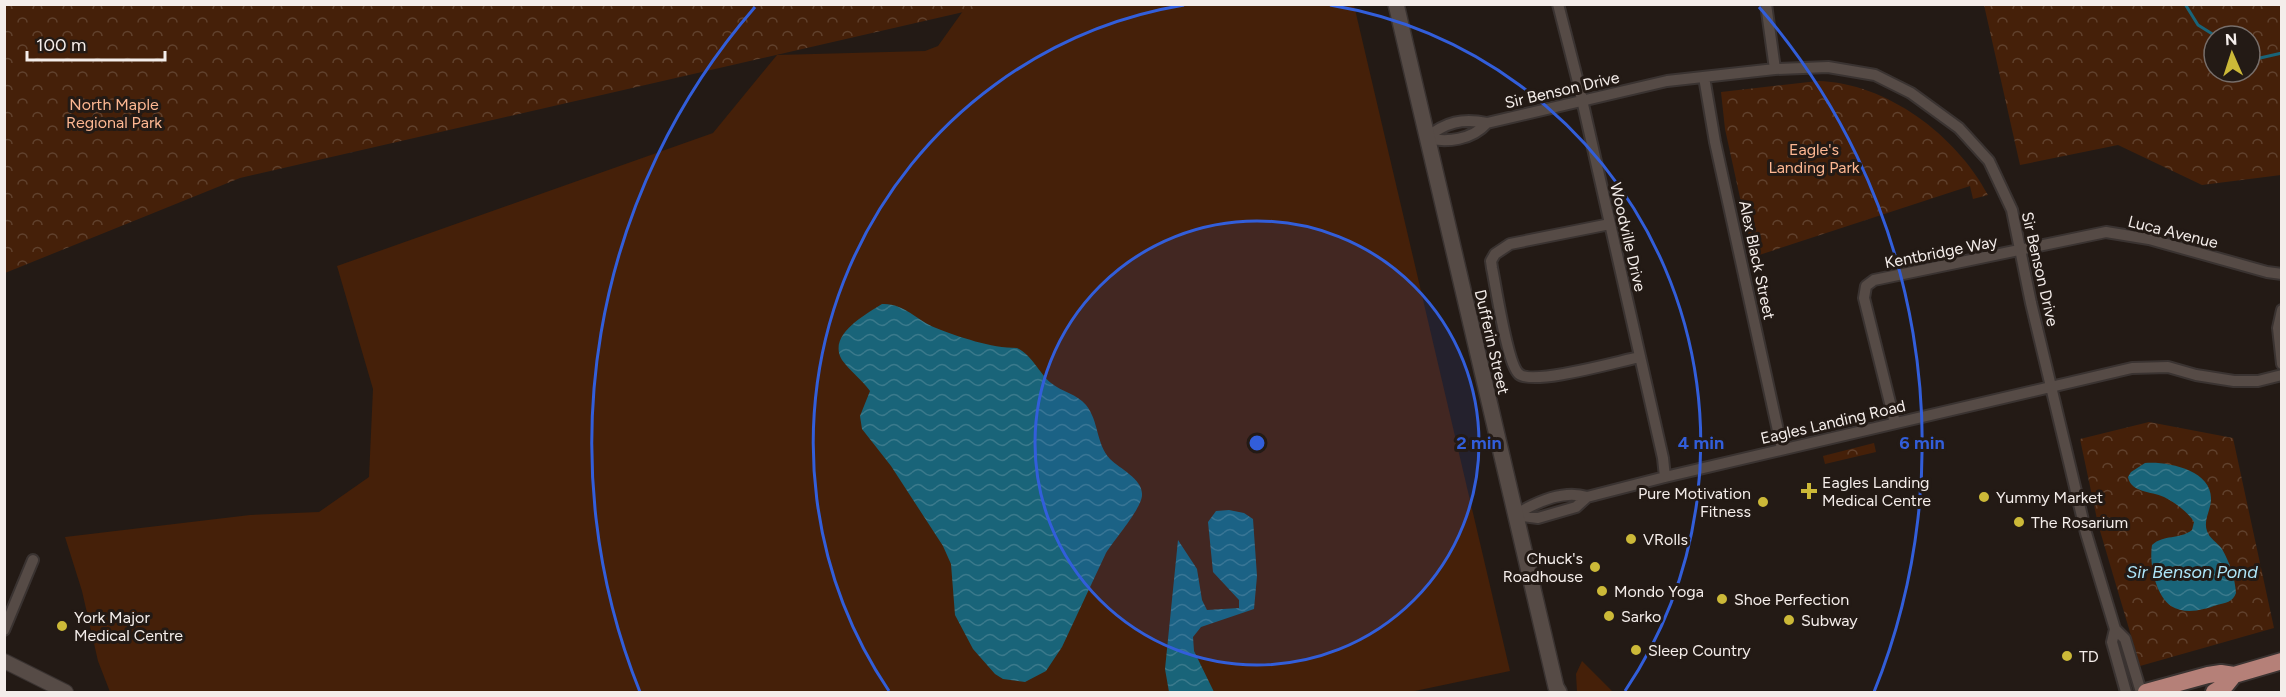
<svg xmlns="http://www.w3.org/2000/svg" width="2286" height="697" font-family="Figtree,sans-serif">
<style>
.grass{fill:#452009}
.forest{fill:url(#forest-crowns);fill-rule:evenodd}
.water{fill:url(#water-waves)}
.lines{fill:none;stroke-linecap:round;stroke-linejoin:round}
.stream{stroke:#196479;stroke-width:3}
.minor-casing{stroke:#3a3331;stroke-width:14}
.tertiary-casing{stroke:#3a3331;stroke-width:16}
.secondary-casing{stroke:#3a3331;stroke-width:18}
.primary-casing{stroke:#3a3331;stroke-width:20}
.minor{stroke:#564b46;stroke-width:10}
.tertiary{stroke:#564b46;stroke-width:14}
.secondary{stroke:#564b46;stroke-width:15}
.primary{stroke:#b58078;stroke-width:16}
.ring{fill:none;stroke:#325eda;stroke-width:3}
.poi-dot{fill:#ccb938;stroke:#231a15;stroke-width:2}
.labels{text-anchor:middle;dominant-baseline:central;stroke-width:6;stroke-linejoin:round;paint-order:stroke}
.street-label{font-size:16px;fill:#f4edea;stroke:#231a15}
.park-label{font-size:16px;fill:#fdb792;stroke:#231a15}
.poi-label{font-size:16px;fill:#f4edea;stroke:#231a15;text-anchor:start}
.water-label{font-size:18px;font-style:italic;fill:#ade5f9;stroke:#231a15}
.centre{fill:#325eda;stroke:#231a15;stroke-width:3}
.ring-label{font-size:18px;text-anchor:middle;font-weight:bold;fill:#325eda;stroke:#231a15;stroke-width:6;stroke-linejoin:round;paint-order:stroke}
</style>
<defs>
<pattern id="forest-crowns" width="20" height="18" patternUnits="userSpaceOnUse" patternTransform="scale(1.5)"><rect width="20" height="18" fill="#452009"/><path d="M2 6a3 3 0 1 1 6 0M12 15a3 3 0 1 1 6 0" fill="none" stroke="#60412d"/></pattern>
<pattern id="water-waves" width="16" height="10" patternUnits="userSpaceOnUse" patternTransform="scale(1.5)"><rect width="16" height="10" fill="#196479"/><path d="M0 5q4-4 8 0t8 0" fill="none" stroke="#3b7a8c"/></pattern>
</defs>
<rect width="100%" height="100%" fill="#231a15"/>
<path class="grass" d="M972 5H1354L1510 671 1410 692H110L98 661 82 591 65 537 250 515 319 512 369 477 373 389 337 266 713 133 777 55 925 51 938 46 963 11Z
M1582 661 1613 692H1577L1576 674Z"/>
<path class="forest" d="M5 4H994V5L240 178 5 273Z
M1984 5H2281V175L2202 185 2118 145 2020 165ZM2214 36H2250V72H2214Z
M1818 81C1887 83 1956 135 1988 195L1973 199 1970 186 1753 257 1725 129 1721 92Z
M2149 422 2233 438 2274 628 2140 666 2098 524 2080 439Z
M1874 443 1876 452 1825 464 1823 456Z"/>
<path class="water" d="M882 304C904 303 916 320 936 328 959 337 991 348 1017 348 1033 356 1038 372 1051 383 1062 392 1077 394 1086 405 1099 421 1096 444 1110 459 1120 469 1143 479 1142 495 1142 508 1114 540 1106 553L1062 647 1046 671 1025 682 1003 679 995 674 973 649 955 615 951 564 943 546 891 466 862 429 860 416 870 391C862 380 850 371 842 360 827 335 865 315 882 304Z
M2145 463C2167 461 2212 470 2211 499 2211 510 2203 520 2207 531 2209 538 2218 543 2222 549 2230 563 2235 578 2236 593 2233 602 2225 603 2217 605 2203 610 2185 615 2171 606 2155 595 2149 562 2152 545 2164 534 2179 540 2192 530L2194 522C2188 512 2174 502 2164 497 2151 491 2131 493 2128 477L2131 472Z
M1229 510 1244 513 1253 519 1257 576 1254 609 1201 627 1193 637 1194 651 1214 692H1169L1165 669 1178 540 1197 569 1202 600 1207 610 1239 608V600L1213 572 1208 522 1216 511Z"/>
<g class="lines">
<path class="stream" d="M2185 4 2198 25 2214 35 2223 32 2233 36
M2250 50 2260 58 2282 53"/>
<g class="minor-casing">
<path id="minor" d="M1558 4 1578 82 1663 458 1665 477
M1766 4 1775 69
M1704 77 1715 142 1782 449
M1426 138C1446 122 1462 118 1487 123L1667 81 1775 69 1828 67 1875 75 1911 93 1959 128 1989 161 2012 210 2031 303 2086 533 2115 629 2125 639 2141 692
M1426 138C1447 143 1472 140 1487 123
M1610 224 1510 244 1495 254 1491 261 1492 268C1496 287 1507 364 1519 374 1533 386 1619 361 1640 357
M2282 310 2278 328 2282 364
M1895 423 1864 298 1866 286 1874 280 2106 232 2149 239 2267 272 2282 274
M1515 515 1538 518 1576 507 1587 497 1665 477 2132 368 2168 367 2196 375 2234 381H2258L2282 375
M1515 515C1536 502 1563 489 1587 497
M2115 629 2112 642 2126 692
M4 630 33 560"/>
</g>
<g class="tertiary-casing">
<path id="tertiary" d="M4 661 66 692"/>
</g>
<g class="secondary-casing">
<path id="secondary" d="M1396 4 1556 687 1559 692"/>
</g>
<g class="primary-casing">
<path id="primary" d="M2146 692 2208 675 2221 673 2234 675 2282 661
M2214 692 2226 685 2234 675"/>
</g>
<use href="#minor" class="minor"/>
<use href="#tertiary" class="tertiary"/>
<use href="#secondary" class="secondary"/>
<use href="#primary" class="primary"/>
</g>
<circle cx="1257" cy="443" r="222" fill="#325eda" fill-opacity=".12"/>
<g class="ring">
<circle cx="1257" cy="443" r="222"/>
<path d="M889 691A444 444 0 0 1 1184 5M1330 5A444 444 0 0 1 1625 691"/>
<path d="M640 692A665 665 0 0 1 755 7M1759 7A665 665 0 0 1 1874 692"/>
</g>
<g class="poi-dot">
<path d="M1806 482h6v6h6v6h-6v6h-6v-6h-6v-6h6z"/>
<circle cx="1984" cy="497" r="6"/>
<circle cx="1763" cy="502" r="6"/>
<circle cx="2019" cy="522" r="6"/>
<circle cx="1631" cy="539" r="6"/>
<circle cx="1595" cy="567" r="6"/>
<circle cx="1602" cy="591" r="6"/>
<circle cx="1722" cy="599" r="6"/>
<circle cx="1609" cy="616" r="6"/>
<circle cx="1789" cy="620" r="6"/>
<circle cx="62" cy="626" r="6"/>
<circle cx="1636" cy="650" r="6"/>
<circle cx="2067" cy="656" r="6"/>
</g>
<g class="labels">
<g class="street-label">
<text transform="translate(1562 90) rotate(-13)">Sir Benson Drive</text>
<text transform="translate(2173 232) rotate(14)">Luca Avenue</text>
<text transform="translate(1628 237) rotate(77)">Woodville Drive</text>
<text transform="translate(1941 252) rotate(-11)">Kentbridge Way</text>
<text transform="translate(1757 260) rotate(78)">Alex Black Street</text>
<text transform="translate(2040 269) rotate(77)">Sir Benson Drive</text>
<text transform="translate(1492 342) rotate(77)">Dufferin Street</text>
<text transform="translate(1833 422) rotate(-13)">Eagles Landing Road</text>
</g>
<g class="park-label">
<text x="114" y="104">North Maple<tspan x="114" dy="18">Regional Park</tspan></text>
<text x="1814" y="149">Eagle's<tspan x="1814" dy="18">Landing Park</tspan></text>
</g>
<g class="poi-label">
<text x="1822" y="482">Eagles Landing<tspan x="1822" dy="18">Medical Centre</tspan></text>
<text x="1751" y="493" text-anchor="end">Pure Motivation<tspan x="1751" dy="18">Fitness</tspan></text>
<text x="1996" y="497">Yummy Market</text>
<text x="2031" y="522">The Rosarium</text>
<text x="1643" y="539">VRolls</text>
<text x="1583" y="558" text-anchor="end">Chuck's<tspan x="1583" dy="18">Roadhouse</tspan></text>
<text x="1614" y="591">Mondo Yoga</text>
<text x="1734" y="599">Shoe Perfection</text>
<text x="1621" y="616">Sarko</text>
<text x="74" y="617">York Major<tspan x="74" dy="18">Medical Centre</tspan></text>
<text x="1801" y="620">Subway</text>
<text x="1648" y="650">Sleep Country</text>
<text x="2079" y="656">TD</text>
</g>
<g class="water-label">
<text x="2192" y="572">Sir Benson Pond</text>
</g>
</g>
<circle cx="1257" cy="443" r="9" class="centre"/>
<g class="ring-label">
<text x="1479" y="449">2 min</text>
<text x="1701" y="449">4 min</text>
<text x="1922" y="449">6 min</text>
</g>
<rect width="2286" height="697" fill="none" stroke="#f4edea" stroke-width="12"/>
<g transform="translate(2232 54) rotate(357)"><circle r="28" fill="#231a15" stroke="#776e6a" stroke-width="1.5"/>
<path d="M0-4.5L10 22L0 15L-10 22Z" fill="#ccb938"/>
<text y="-9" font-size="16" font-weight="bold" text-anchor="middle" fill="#f4edea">N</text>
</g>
<path d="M27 51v9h138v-9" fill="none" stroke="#f4edea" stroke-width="3"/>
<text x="36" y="51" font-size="18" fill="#f4edea" stroke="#231a15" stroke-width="4.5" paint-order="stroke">100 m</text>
</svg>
